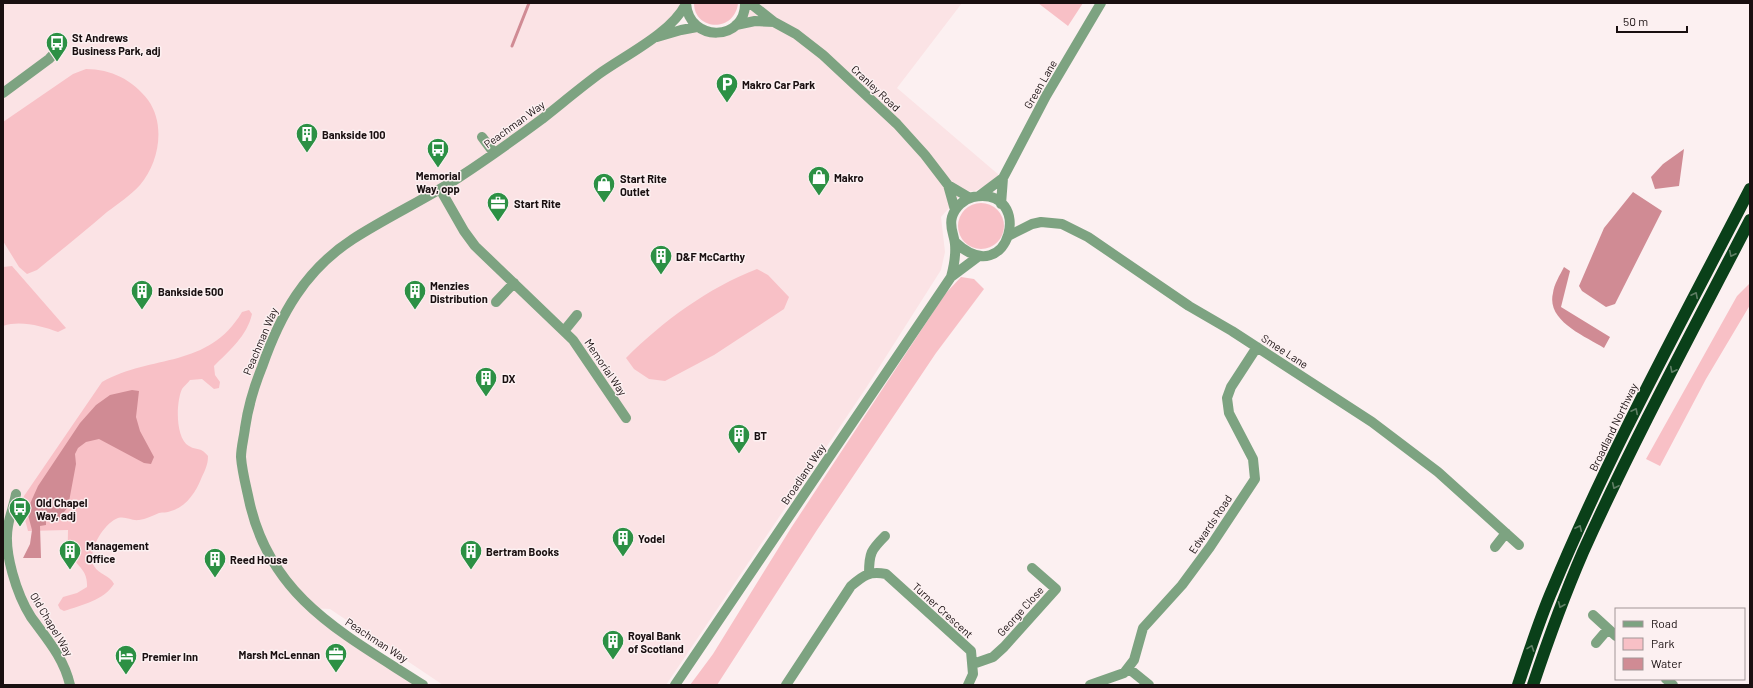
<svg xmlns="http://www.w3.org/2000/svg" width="1753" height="688" font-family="Barlow,sans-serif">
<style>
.built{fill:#fbe3e5}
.green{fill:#f8c0c6}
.water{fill:#d08b94}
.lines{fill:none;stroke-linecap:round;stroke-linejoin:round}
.stream{stroke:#d08b94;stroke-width:3}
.minor{stroke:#7da381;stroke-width:10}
.highway{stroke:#0a4019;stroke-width:12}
.oneway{stroke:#5f7e65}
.labels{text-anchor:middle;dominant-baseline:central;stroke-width:3;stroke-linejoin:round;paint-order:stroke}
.poi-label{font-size:11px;font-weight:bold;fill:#190f10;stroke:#fcf0f1;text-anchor:start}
.street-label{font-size:11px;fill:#190f10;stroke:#fcf0f1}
</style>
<rect width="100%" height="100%" fill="#fcf0f1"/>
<path class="built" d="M3 3H686L651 39 681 30 708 32 736 25 745 3H962L897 88 999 175 989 184 975 191 963 192 941 217 945 252 941 270 866 388 666 685H443L330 609 310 608 423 685H3Z"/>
<path class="green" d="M694 3H738C735 33 694 31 694 3Z
M1038 3H1083L1068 26Z
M86 69C111 69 133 80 148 100 166 125 159 163 140 185 131 195 118 204 107 212 84 232 60 251 37 270L27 274 19 267 3 241V122L73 74Z
M958 226a23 23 0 1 1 46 0a23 23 0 1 1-46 0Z
M12 266 66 328 58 332C42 326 20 320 3 326V267Z
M757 269 768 275 789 297 784 309 714 355 665 381 649 379 634 369 626 358C663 321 708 288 757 269Z
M961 277 974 279 984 289 936 353 817 530 717 685H690L713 654 791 528 945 294Z
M1750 283V305L1706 379 1660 466 1646 459 1737 296Z
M249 310 252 314C247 336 230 350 214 366L215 375 220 382 219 388 214 389 202 379 190 380C188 383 184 386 182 389 176 402 175 438 189 446 197 451 200 446 208 456 208 465 205 470 201 479 196 492 186 507 171 511 167 513 163 512 159 513 152 516 146 519 139 520 131 521 126 516 118 518 104 523 86 552 94 566 99 575 110 575 114 584 104 600 82 605 64 611L60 609 58 605 63 597 77 593 87 587C88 568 75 566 70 553 67 546 68 538 68 530L28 531C25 518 20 509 24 496L102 382C152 354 208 369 242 312Z"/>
<path class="water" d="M1684 149 1679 186 1655 189 1651 177 1663 164Z
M1633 192 1662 211 1615 304 1606 307 1582 291 1579 286 1604 228Z
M1564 267 1570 271 1561 307 1610 337 1604 348C1585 336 1546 321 1553 293 1554 284 1560 275 1564 267Z
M132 390 139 391 136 417 140 431 154 457 151 464 144 463 99 439 86 442 78 448 75 454 76 464 68 507 57 521H46V525L40 526 41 558H23L30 544 32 530 28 515 29 506 38 486 80 423 96 405 110 395Z"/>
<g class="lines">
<path class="stream" d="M512 46 529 3"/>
<path class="minor" d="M686 3C689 44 746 41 745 3
M750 3 774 22 796 34 823 55 897 124 925 155 948 185 955 210
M736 25 755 21 774 22
M657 37 681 30 697 27
M3 93 49 59 62 45
M482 137 494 153
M948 185 970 198
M440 189 464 231 475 246 573 340 626 418
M979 196 1003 178
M1001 204 1003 178 1046 96 1101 3
M1010 235 1032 224 1041 222 1062 224 1088 237 1189 306 1232 331 1372 422 1438 472 1519 545
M951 277C954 266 956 255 955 244 954 234 949 227 952 217 955 207 964 199 973 197 1036 185 1010 294 955 242
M496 302 514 283
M564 331 577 315
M16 494C14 505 10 515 8 526 3 552 17 595 31 617 47 639 64 658 70 685
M1495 547 1506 533
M869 574C869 553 871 550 885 536
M1593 615 1616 636
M1596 643 1608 629
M973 664 993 657 1004 647 1056 589 1032 568
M1128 668 1149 685
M1666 679 1673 685
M423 685C346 635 270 599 249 500 246 486 242 471 241 457 241 448 244 437 245 428 248 407 254 387 262 367 280 315 305 270 353 239 387 217 424 200 458 178 487 159 515 139 542 119 561 104 580 88 599 74 627 54 670 34 686 4
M675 685 951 277 979 256
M786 685 851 586C864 575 869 571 886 574L971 651 973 674 968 685
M1090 685 1124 673 1134 660 1143 628 1182 585 1210 547 1255 479 1253 459 1229 413 1227 398 1231 387 1257 347"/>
<path class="highway" d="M1518 685C1529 653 1539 620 1553 588 1610 451 1682 321 1750 189
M1533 685C1548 640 1564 596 1583 552 1634 439 1693 330 1750 220"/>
</g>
<defs><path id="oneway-chevron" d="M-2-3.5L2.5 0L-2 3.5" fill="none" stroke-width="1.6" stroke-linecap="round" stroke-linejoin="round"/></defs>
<g class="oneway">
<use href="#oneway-chevron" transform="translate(1732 254) rotate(117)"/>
<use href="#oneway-chevron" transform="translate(1695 295) rotate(-63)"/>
<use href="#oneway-chevron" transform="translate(1673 370) rotate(117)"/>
<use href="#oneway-chevron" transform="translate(1635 411) rotate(-63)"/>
<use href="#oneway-chevron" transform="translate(1615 486) rotate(115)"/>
<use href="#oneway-chevron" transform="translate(1579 528) rotate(-65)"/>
<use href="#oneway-chevron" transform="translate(1561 605) rotate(113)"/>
<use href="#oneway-chevron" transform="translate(1531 648) rotate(-70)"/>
</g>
<defs>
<g id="bus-pin" transform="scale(1.15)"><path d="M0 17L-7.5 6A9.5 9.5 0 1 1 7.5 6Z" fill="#2c9044" stroke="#fcf0f1"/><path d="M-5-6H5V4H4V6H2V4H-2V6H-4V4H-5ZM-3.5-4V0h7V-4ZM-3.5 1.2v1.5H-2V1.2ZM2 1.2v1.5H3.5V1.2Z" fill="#fff"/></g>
<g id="parking-pin" transform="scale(1.15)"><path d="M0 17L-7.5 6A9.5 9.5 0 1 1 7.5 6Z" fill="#2c9044" stroke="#fcf0f1"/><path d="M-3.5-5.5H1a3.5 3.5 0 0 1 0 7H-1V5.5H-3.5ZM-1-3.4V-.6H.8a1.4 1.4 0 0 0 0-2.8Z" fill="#fff"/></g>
<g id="building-pin" transform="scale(1.15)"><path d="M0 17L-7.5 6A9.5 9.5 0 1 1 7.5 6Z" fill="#2c9044" stroke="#fcf0f1"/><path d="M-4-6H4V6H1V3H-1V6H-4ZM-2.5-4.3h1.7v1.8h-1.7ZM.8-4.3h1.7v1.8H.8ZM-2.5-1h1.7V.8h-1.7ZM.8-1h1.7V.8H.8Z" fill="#fff"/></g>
<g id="shop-pin" transform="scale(1.15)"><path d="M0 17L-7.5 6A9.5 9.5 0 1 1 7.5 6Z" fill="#2c9044" stroke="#fcf0f1"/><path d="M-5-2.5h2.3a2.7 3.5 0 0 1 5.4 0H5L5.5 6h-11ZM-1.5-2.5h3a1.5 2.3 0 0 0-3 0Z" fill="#fff"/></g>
<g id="office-pin" transform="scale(1.15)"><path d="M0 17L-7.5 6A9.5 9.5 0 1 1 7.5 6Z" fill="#2c9044" stroke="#fcf0f1"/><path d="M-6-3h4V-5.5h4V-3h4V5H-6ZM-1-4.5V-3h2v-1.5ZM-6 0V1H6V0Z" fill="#fff"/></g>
<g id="hotel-pin" transform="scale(1.15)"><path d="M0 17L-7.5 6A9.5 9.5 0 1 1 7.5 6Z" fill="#2c9044" stroke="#fcf0f1"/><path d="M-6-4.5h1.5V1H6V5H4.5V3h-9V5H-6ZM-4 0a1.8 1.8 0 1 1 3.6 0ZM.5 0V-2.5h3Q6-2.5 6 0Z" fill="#fff"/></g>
</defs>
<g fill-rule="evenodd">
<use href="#bus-pin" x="57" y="43"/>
<use href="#parking-pin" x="727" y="84"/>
<use href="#building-pin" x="307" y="134"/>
<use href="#bus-pin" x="438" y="149"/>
<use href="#shop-pin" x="819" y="177"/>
<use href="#shop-pin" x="604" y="184"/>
<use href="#office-pin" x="498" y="203"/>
<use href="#building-pin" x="661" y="256"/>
<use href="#building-pin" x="142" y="291"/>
<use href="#building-pin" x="415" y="291"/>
<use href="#building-pin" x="486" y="378"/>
<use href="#building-pin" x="739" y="435"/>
<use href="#bus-pin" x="20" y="508"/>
<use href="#building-pin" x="623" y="538"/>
<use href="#building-pin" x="70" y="551"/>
<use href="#building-pin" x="471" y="551"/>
<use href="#building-pin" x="215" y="559"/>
<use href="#building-pin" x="613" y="641"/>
<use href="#office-pin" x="336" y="654"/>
<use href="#hotel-pin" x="126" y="656"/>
</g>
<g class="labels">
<g class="poi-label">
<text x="72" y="37">St Andrews<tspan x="72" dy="13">Business Park, adj</tspan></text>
<text x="742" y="84">Makro Car Park</text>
<text x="322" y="134">Bankside 100</text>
<text x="438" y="175" text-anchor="middle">Memorial<tspan x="438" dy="13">Way, opp</tspan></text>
<text x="834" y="177">Makro</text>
<text x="620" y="178">Start Rite<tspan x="620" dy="13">Outlet</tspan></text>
<text x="514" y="203">Start Rite</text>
<text x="676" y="256">D&amp;F McCarthy</text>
<text x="430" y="285">Menzies<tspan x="430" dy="13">Distribution</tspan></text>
<text x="158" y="291">Bankside 500</text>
<text x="502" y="378">DX</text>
<text x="754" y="435">BT</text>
<text x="36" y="502">Old Chapel<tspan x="36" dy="13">Way, adj</tspan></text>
<text x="638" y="538">Yodel</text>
<text x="86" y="545">Management<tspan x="86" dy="13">Office</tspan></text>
<text x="486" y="551">Bertram Books</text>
<text x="230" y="559">Reed House</text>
<text x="628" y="635">Royal Bank<tspan x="628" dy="13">of Scotland</tspan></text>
<text x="320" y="654" text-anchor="end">Marsh McLennan</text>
<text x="142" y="656">Premier Inn</text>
</g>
<g class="street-label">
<text transform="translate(1040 84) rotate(-60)">Green Lane</text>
<text transform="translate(876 88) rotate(43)">Cranley Road</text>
<text transform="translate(514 124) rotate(-36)">Peachman Way</text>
<text transform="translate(260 341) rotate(-67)">Peachman Way</text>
<text transform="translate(1285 351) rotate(33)">Smee Lane</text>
<text transform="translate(606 367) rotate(56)">Memorial Way</text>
<text transform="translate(1613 427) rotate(-64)">Broadland Northway</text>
<text transform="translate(803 474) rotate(-56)">Broadland Way</text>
<text transform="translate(1210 524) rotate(-56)">Edwards Road</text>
<text transform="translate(943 610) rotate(42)">Turner Crescent</text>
<text transform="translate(1020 611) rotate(-48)">George Close</text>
<text transform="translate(52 624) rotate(59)">Old Chapel Way</text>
<text transform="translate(377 640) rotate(33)">Peachman Way</text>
</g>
</g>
<rect width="1753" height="688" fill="none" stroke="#190f10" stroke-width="8"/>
<rect x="1615" y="608" width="130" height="72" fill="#fcf0f1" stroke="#a19697"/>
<rect x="1623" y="621" width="20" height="6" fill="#7da381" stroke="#a19697"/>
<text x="1651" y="628" font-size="12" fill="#190f10">Road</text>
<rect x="1623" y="638" width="20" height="12" fill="#f8c0c6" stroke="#a19697"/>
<text x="1651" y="648" font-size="12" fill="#190f10">Park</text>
<rect x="1623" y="658" width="20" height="12" fill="#d08b94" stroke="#a19697"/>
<text x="1651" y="668" font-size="12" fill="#190f10">Water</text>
<path d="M1617 26v6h70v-6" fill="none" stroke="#190f10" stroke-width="2"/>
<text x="1623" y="26" font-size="12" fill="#190f10" stroke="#fcf0f1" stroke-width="3" paint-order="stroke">50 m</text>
</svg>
